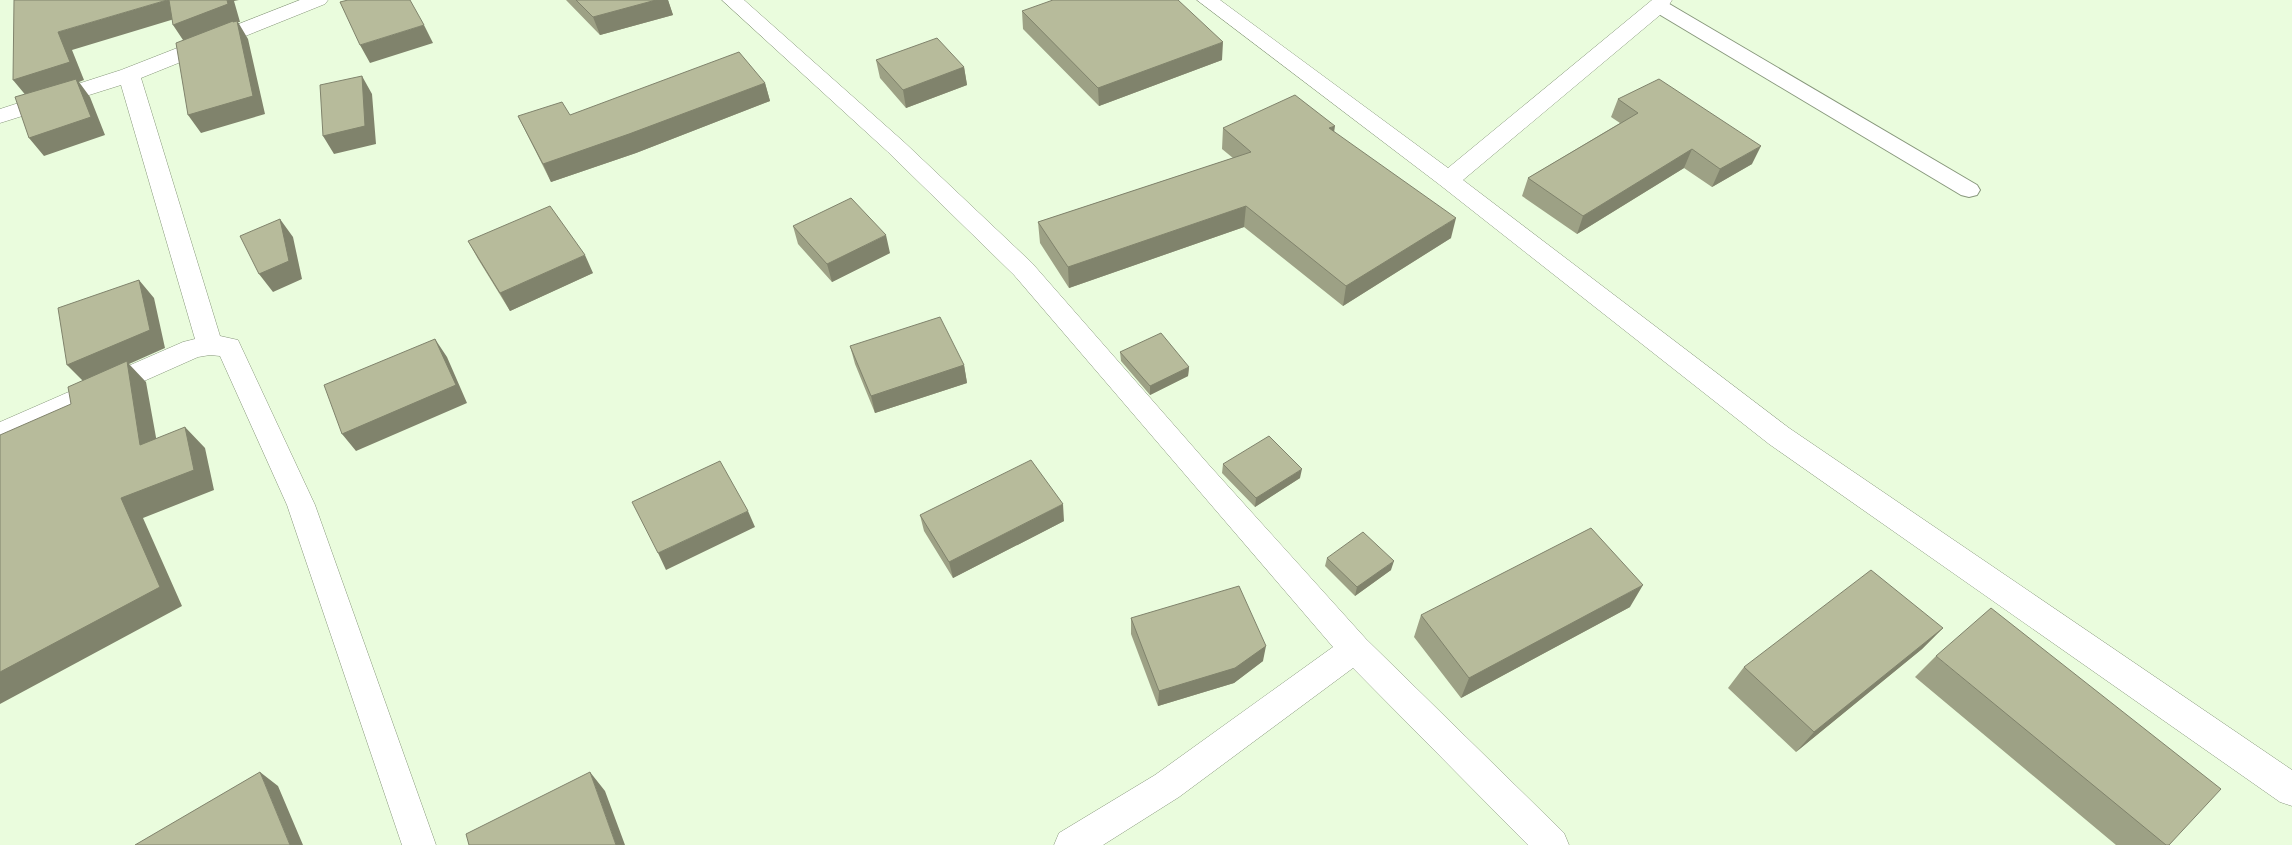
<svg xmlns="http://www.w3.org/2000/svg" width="2292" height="845" font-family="'Times New Roman',serif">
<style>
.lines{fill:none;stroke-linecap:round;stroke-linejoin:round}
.lane-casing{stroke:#87977b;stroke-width:2}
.street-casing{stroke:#87977b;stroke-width:1}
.lane{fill:#fff;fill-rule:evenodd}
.street{fill:#fff;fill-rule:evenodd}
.wall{fill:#9da185}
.shaded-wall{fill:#80836c}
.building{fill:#b7bb9b;stroke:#80836c}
</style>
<rect width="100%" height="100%" fill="#eafcdd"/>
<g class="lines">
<g class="lane-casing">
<path id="lane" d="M1659 0 1666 2 1977 185 1980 190 1977 195 1969 197 1961 195 1652 10 1649 6 1652 2Z"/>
</g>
<g class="street-casing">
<path id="street" d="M300 0H328L325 4 141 78 220 336 238 340 315 505 436 845H402L287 505 220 356 210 355 198 357 0 445V422L183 342 195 339 121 85 0 123V109L121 70Z
M722 0H744L904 142 1032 263 1209 465 1366 639 1564 833 1569 845H1528L1353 668 1179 797 1103 845H1054L1059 833 1155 775 1333 647 1014 275 888 152Z
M1197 0H1220L1448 168 1652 0H1672L1666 10 1463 180 1789 428 2292 770V806L2280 802 1769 444 1440 185Z"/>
</g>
<use href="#lane" class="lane"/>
<use href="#street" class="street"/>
</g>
<path class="wall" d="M566 0H668L673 15 600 35Z
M1022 11 1222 60 1099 106 1023 29Z
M876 60 964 67 967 85 906 108 880 78Z
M765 83 770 101 636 153 551 182 518 116 570 115Z
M1618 99 1752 164 1712 187 1684 168 1577 234 1522 196 1528 178 1620 123 1611 117Z
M1223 128 1334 132 1451 238 1343 306 1244 227 1069 288 1040 243 1038 222 1233 158 1222 149Z
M793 226 890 253 832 282 798 244Z
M468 241 593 273 510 311 478 259Z
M850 346 964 365 967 383 875 413 855 364Z
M1120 352 1189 367 1188 376 1150 395 1121 361Z
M1223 464 1300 478 1255 507 1222 473Z
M920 515 1064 521 953 578 924 531Z
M1327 558 1391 570 1355 596 1325 566Z
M1630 607 1461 698 1414 637 1421 615Z
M1131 618 1263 661 1234 683 1158 706 1131 634Z
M1943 628 1922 649 1796 752 1728 688 1744 667Z
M1936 656 2169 845H2116L1915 677Z"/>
<path class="shaded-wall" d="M167 0H169L181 17 72 50 84 80 79 82 90 97 105 135 44 156 29 138 28 98 13 80 58 32Z
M227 0H239L234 1 240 22H238L248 39 265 114 201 133 188 115 185 43 173 25Z
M656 0H668L673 15 600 35 593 17Z
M424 25 433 43 370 63 360 45Z
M1223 42 1222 60 1099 106 1098 88Z
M964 67 967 85 906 108 903 90Z
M362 76 372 94 376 144 334 154 323 136Z
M765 83 770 101 636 153 551 182 543 164Z
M1335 126 1332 146 1329 128Z
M1761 146 1752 164 1712 187 1720 169Z
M1692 149 1684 168 1577 234 1583 216Z
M1246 206 1244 227 1069 288 1068 267Z
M1456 218 1451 238 1343 306 1346 286Z
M280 219 293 237 302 279 273 292 259 274Z
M886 235 890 253 832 282 827 264Z
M585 255 593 273 510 311 500 293Z
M139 280 154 298 165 348 129 364 146 382 161 465 140 445 85 383 67 365Z
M435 339 447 357 467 403 356 451 342 434Z
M964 365 967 383 875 413 871 396Z
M1189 367 1188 376 1150 395V386Z
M185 427 205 448 214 490 143 518 182 606 0 704V672L121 498Z
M1302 469 1300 478 1255 507 1256 498Z
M1063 504 1064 521 953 578 949 562Z
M748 511 755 527 666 570 658 553Z
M1394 561 1391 570 1355 596 1357 587Z
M1643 585 1630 607 1461 698 1469 678Z
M1943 628 1922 649 1796 752 1814 732Z
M1266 646 1263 661 1234 683 1158 706 1159 691Z
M260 772 278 786 303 845H290Z
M590 772 605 791 625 845H616Z"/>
<path class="building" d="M14 0H167L58 32 70 62 13 80Z
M169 0H227L228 4 173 25Z
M348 0H410L424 25 360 45 340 2Z
M576 0H656L593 17Z
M1053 0H1178L1223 42 1098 88 1022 11Z
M233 21V22L237 21 253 96 188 115 176 43Z
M937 38 964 67 903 90 876 60Z
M739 52 765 83 629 134 543 164 518 116 562 102 570 115Z
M362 76 365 126 323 136 320 85Z
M76 79 91 117 29 138 15 97Z
M1659 79 1761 146 1720 169 1692 149 1583 216 1528 178 1638 113 1618 99Z
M1295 95 1335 126 1329 128 1456 218 1346 286 1246 206 1068 267 1038 222 1251 152 1223 128Z
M851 198 886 235 827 264 793 226Z
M550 206 585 255 500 293 468 241Z
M280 219 289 261 259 274 240 236Z
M139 280 150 330 67 365 58 308Z
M940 317 964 365 871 396 850 346Z
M1161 333 1189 367 1150 386 1120 352Z
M435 339 456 385 342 434 324 385Z
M127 361 140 445 185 427 194 470 121 498 160 587 0 672V435L71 404 68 387Z
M1269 436 1302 469 1256 498 1223 464Z
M1031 460 1063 504 949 562 920 515Z
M720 461 748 511 658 553 632 502Z
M1591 528 1643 585 1469 678 1421 615Z
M1363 532 1394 561 1357 587 1327 558Z
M1871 570 1943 628 1814 732 1744 667Z
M1239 586 1266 646 1235 668 1159 691 1131 618Z
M1991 608 2221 789 2169 845H2166L1936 656Z
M260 772 290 845H135Z
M590 772 616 845H469L466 834Z"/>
</svg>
